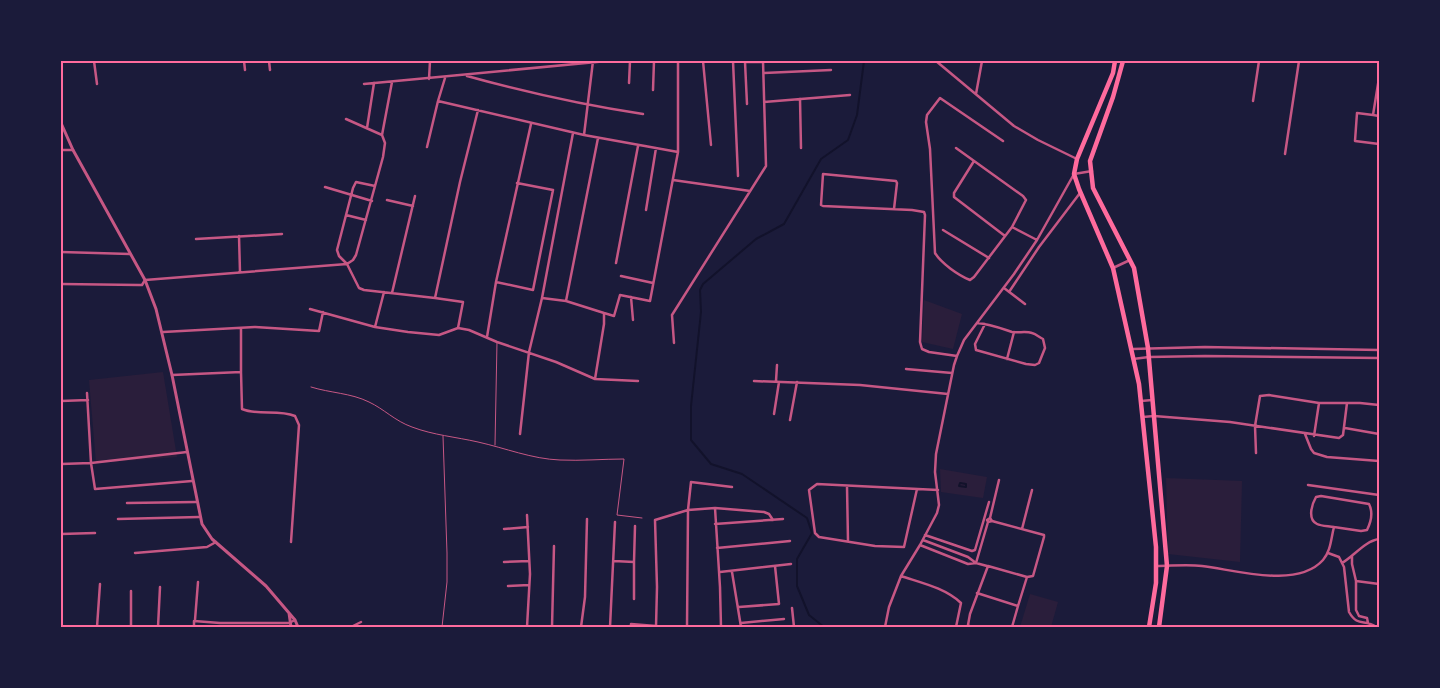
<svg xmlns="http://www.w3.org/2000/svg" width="1440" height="688" font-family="'Golos Text',sans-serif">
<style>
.green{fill:#2a1e3b}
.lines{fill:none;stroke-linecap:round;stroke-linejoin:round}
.stream{stroke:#12122b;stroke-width:2}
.service{stroke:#c65784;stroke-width:1}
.minor{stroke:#c65784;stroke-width:2.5}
.tertiary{stroke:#c65784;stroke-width:3}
.primary{stroke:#ff6b9d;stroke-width:4.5}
.neatline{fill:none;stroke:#ff6b9d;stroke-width:2}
</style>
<rect width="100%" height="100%" fill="#1b1b3a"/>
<path class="green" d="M924 300 962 314 953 349 922 342Z
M163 372 177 457 96 463 89 380Z
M940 469 987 477 983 498 941 492Z
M1166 478 1242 481 1240 562 1168 554Z
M1030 594 1058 602 1051 627H1020Z"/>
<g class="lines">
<path class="stream" d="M960 483 966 484V487L959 486Z
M824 627 809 615 797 586V559L812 533 807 518 742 474 711 464 691 440V406L701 312 700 290 703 284 756 239 784 224 821 159 848 140 857 115 864 61"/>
<path class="service" d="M311 387C330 393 351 393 369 402 384 409 395 421 412 427 433 435 456 437 478 442 505 448 532 459 560 460 581 461 603 459 624 459L617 515 642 518
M495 445 497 342
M442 627 447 582V553L443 436"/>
<path class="minor" d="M94 61 97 84
M244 61 245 70
M269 61 270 70
M593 61 584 135 678 152
M703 61 711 145
M733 61 738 176
M936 61 1014 126 1038 140 1077 159
M764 73 831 70
M467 76C525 92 583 105 643 114
M445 78 438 101 584 135
M1379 78 1373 115 1379 116
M429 79 430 61
M392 82 382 135 385 143 383 157 356 255 353 260 347 264 359 288 364 290 435 298 460 182 478 110
M629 83 630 61
M364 84 607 61
M653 90 654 61
M976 94 982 61
M800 99 801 148
M1253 101 1259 61
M764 102 850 95
M747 104 745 62H763
M1373 115 1357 113 1355 141 1379 144
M346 119 382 135
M367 128 374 83
M1003 141 940 98 927 115 926 122 930 149 935 253C941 263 958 275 970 280L974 277 1012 227
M427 147 438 101
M956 148 1023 196 1026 200 1012 227 1037 240
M61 150H73
M1285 154 1299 61
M974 161 954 193V197L1005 236
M673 180 750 191
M325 187 372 201
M387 200 413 206
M894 209 897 183 896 181 823 174 821 205 823 206 912 210 924 212 925 215 920 342 922 349 929 352 957 356
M646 210 656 148
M346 215 366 220
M943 230 989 258
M239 236 240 272
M196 239 282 234
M61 252 130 254
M616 263 638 146
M347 264 339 256 337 250 353 188 356 182 375 186
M1113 268 1130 260
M621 276 653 283
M496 282 533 290 553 190 517 183
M61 284 139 285H142L145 280 347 264
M1004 288 1025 304
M384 292 375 327 408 332 439 335 458 328 469 330 497 342 556 362 595 379 638 381
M1009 292 1039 247 1080 193
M392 293 415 196
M631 297 633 320
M435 298 463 302 458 328
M542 298 566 301
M310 309 375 327
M604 313 614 316 620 295 650 301 678 152V61
M977 323C990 324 1000 328 1012 332 1019 333 1026 331 1032 333 1036 334 1039 337 1043 339L1045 348 1039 363 1035 365 1026 364 976 350 975 344 985 324
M241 328V372
M163 332 255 327 319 331 323 312
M487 337 496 282 531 124
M674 343 672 315 766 166 763 61
M1132 349 1205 347 1379 350
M1007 359 1014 332
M1133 359 1149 357 1205 356 1379 358
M906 369 952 373
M172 375 241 372 242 409C259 416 278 409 295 416L299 425 291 542
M595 379 604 324V313L566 301 598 138
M754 381 860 385 948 394
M776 381 777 365
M87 393 91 463 95 489 192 481
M61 401 88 400
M1141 401 1152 400
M774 414 779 382
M1143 417 1154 416 1230 422 1339 438 1343 435 1347 403
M790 420 797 382
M1345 428 1379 434
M520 434 529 352 542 298 573 133
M1305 434 1311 449 1314 453 1327 457 1379 461
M1314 436 1319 403
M1256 453 1255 426 1260 396 1269 395 1319 403H1360L1379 405
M61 464 91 463 187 452
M1308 485 1379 495
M847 486 848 541
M917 489 904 547 875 546 819 537 815 533 809 490 817 484 938 490
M127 503 196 502
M715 508 764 512 769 514 773 520
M990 518 999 480
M118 519 199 517
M715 524 783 519
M504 529 528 527
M1022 529 1032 490
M61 534 95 533
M925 535 972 551 975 550 989 502
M923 540 968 557 976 563
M920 545 968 564 976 563 987 566
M717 548 790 541
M135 553 207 547 216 542
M1328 553 1339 557 1344 567 1349 612C1358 628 1365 618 1376 627
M1352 556V564L1356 581 1379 584
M614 561 634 562V599
M504 562 529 561
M634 562 635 526
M976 563 988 522
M1342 563C1354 556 1365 541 1379 539
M1156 566C1171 566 1187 564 1202 566 1236 570 1297 589 1323 560 1331 551 1331 538 1334 527 1328 526 1321 526 1317 524 1307 519 1312 504 1316 497L1321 496 1369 504C1373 512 1371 522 1367 530L1361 531 1334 527
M720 572 791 564
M732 572 741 627
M901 576C922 583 945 588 961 603L956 627
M1356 581V610L1359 616 1367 618 1368 623
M508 586 529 585
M977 593 1018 606 1027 577
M739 607 779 604 775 566
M792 608 794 627
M195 620 198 582
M741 623 784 619
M97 627 100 584
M131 627V591
M158 627 160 587
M194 627V621L220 623H289L295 620
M351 627 361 622
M527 627 530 574 527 515
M552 627 554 546
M581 627 585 597 587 519
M610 627 615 522
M631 627V624L656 626
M656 627 657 587 655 520 688 510 687 627
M721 627 720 587 715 508 688 510 691 482 732 487
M885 627 889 607 901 576 920 545 937 513 939 505 935 472 936 454 954 365 957 356 964 340 1014 274 1037 240 1074 174 1092 171
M971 627 968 625 970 614 988 566 1027 577 1033 576 1044 537V535L992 521 988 522 987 520 990 518 992 521
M1012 627 1018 606"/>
<path class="tertiary" d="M61 123 73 150 145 280 156 309 172 375 202 524 212 539 266 586 295 620 298 627
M289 613 291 627"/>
<path class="primary" d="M1115 61 1113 73 1077 159 1074 174 1079 189 1113 268 1139 384 1156 547V583L1149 627
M1123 61 1113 97 1090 161 1093 188 1134 268 1148 348 1167 566 1159 627"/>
</g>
<rect width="1440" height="688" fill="none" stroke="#1b1b3a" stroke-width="125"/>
<rect x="62" y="62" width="1316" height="564" class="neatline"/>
</svg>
